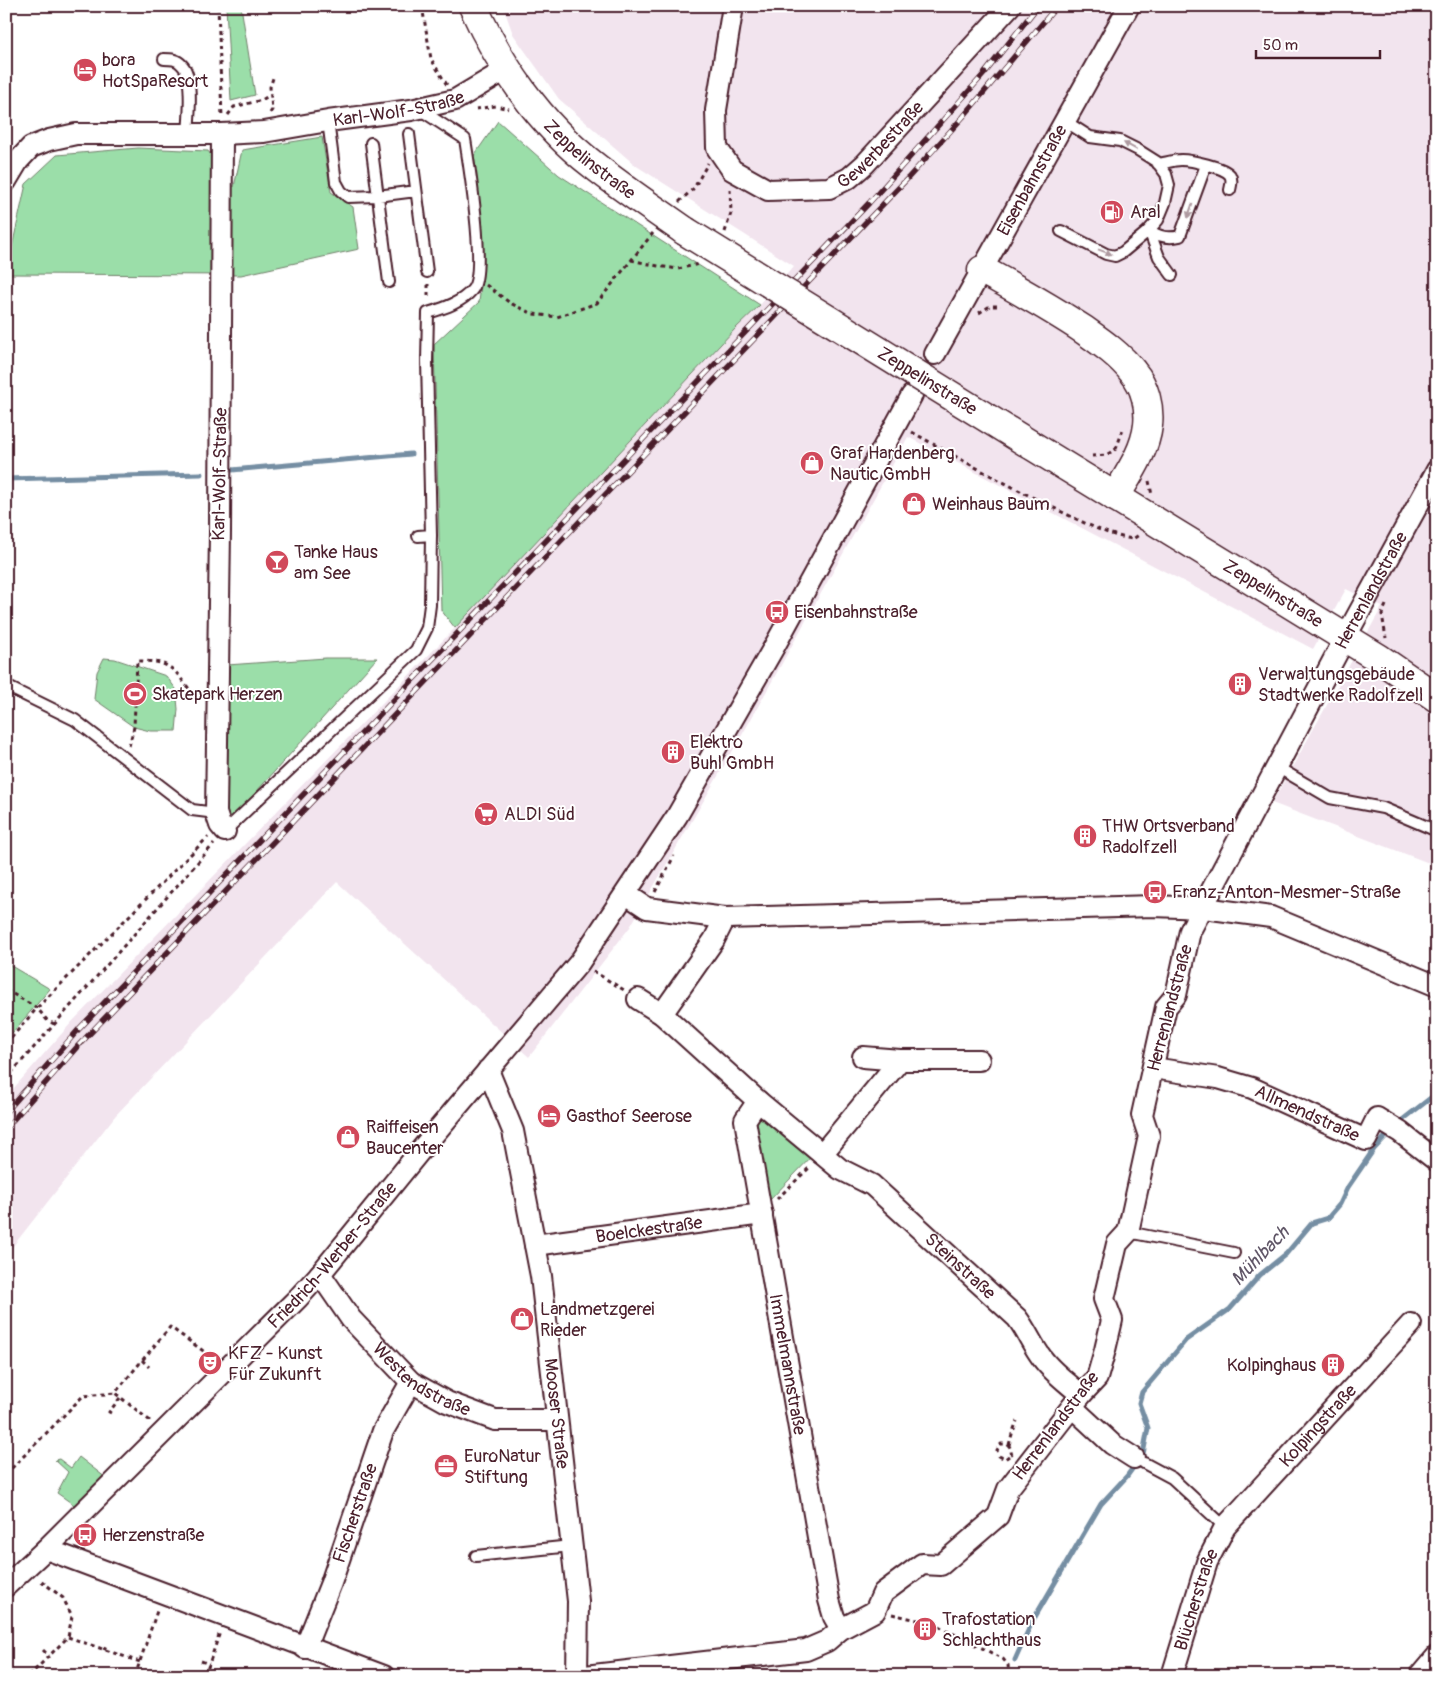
<svg xmlns="http://www.w3.org/2000/svg" width="1443" height="1682" font-family="Pangolin,sans-serif">
<style>
.built{fill:#f2e4ee}
.green{fill:#9bdea9;stroke:#727e6a}
.lines{fill:none;stroke-linecap:round;stroke-linejoin:round}
.stream{stroke:#758ea3;stroke-width:5}
.service-casing{stroke:#4a1f2b;stroke-width:14}
.minor-casing{stroke:#4a1f2b;stroke-width:24}
.secondary-casing{stroke:#4a1f2b;stroke-width:31}
.path{stroke:#4a1f2b;stroke-width:3;stroke-dasharray:4 4;stroke-linecap:butt}
.service{stroke:#fff;stroke-width:10}
.minor{stroke:#fff;stroke-width:20}
.secondary{stroke:#fff;stroke-width:28}
.rail-casing{stroke:#4a1f2b;stroke-width:5.5}
.rail{stroke:#fff;stroke-width:4;stroke-dasharray:11;stroke-linecap:butt}
.secondary-bridge-casing{stroke:#4a1f2b;stroke-width:31;stroke-linecap:butt}
.secondary-bridge{stroke:#fff;stroke-width:28}
.oneway{fill:#ae9aa0}
.labels{text-anchor:middle;dominant-baseline:central;stroke-width:4;stroke-linejoin:round;paint-order:stroke}
.poi-label{font-size:18px;fill:#4a1f2b;stroke:#fff;text-anchor:start}
.street-label{font-size:18px;fill:#4a1f2b;stroke:#fff}
.water-label{font-size:19px;font-style:italic;fill:#605667;stroke:#fff}
</style>
<rect width="100%" height="100%" fill="#fff"/>
<filter id="ink" filterUnits="userSpaceOnUse"><feTurbulence type="fractalNoise" baseFrequency=".02" numOctaves="2"/><feDisplacementMap in="SourceGraphic" scale="10" xChannelSelector="R" yChannelSelector="G"/><feConvolveMatrix kernelMatrix="1 2 1 2 8 2 1 2 1" color-interpolation-filters="sRGB"/></filter>
<g filter="url(#ink)">
<path class="built" d="M503 6H1437V866L1272 803 1382 607 1346 589 1313 649 908 437 746 728 630 927 529 1057 337 882 115 1116 6 1255V1097L72 1022 455 628 735 329 760 305 794 266 635 165 559 99 513 34Z"/>
<path class="green" d="M226 6H241L255 95 231 101Z
M498 121 559 175 760 305 735 329 455 628 441 610 434 344 479 302 484 262 473 157Z
M322 137 331 192 353 207 359 249 241 275 6 274 26 184 57 155 138 148 208 151 234 187 242 150Z
M104 658 115 659 166 676 176 689 178 709 176 731H150L134 727 94 699 97 672Z
M326 658H377L229 822 222 814 227 665Z
M6 963 50 989 6 1040Z
M762 1114 815 1153 769 1201 766 1196 757 1125 758 1119Z
M79 1457 106 1478 77 1507 57 1493 68 1472 55 1460 59 1459 71 1468Z"/>
<g class="lines">
<path class="stream" d="M232 470 411 454
M6 479 201 474
M1396 1125 1437 1093
M1015 1660 1032 1622 1101 1504 1127 1476 1143 1454 1148 1428 1139 1403 1142 1392 1186 1340 1230 1309 1260 1275 1286 1254 1312 1223 1328 1218 1340 1204 1348 1187 1374 1149 1390 1132"/>
<g class="service-casing">
<path id="service" d="M164 59C171 59 177 59 182 65 194 76 189 118 188 134
M328 121 336 182 341 191 348 197 377 196 416 191
M409 134 427 272
M371 143 389 282
M6 153 18 161
M1158 164C1165 163 1174 160 1181 160 1191 160 1224 167 1230 175 1233 180 1231 185 1230 190
M1149 230C1159 237 1168 239 1180 236L1206 165
M1149 230 1159 257 1172 275
M1061 231 1106 254 1115 256 1123 252 1147 232 1158 220 1165 203 1169 185 1166 174 1157 162 1138 150 1120 141 1090 137 1065 121
M418 536 431 535
M6 686 75 720 192 810 216 813
M1277 767 1330 798 1383 808 1437 831
M225 831 416 650 427 628 430 605 431 535 427 361 428 313C444 308 461 303 472 290 487 273 469 165 465 139L419 109
M1128 1232 1234 1253
M1144 1463 1172 1478 1225 1527
M476 1556 571 1546"/>
</g>
<g class="minor-casing">
<g id="minor">
<path id="s1" d="M733 6 716 110 717 148 732 170 768 190 829 188 849 178 865 164 1010 6"/>
<path d="M222 134 220 532 216 813 220 825 225 831"/>
<path id="s2" d="M6 181 18 161 31 147 49 140 76 134H222L264 132 328 121 411 110 455 100 507 69"/>
<path id="s3" d="M935 354 1129 6"/>
<path d="M626 894 647 908 725 918 1154 906 1204 908 1271 917 1437 986"/>
<path id="s4" d="M638 999 662 1014 758 1101 840 1169 872 1185 1017 1318C1027 1331 1032 1345 1042 1358 1052 1372 1068 1383 1081 1395"/>
<path d="M662 1014 714 940 725 918"/>
<path d="M863 1057 900 1060"/>
<path id="s5" d="M1153 1068 1218 1078 1252 1088 1366 1140 1377 1118 1400 1132 1437 1161"/>
<path id="s6" d="M488 1070 513 1131 541 1276 578 1601 577 1676"/>
<path id="s7" d="M758 1101 745 1120 829 1600 834 1617 841 1629"/>
<path d="M822 1154 900 1060H979"/>
<path id="s8" d="M535 1245 762 1214"/>
<path id="s9" d="M320 1274 351 1319 411 1382 447 1402 495 1420H557"/>
<path d="M1072 1407 1112 1444 1134 1458"/>
<path d="M46 1549 384 1676"/>
<path id="s10" d="M6 1586 46 1549 298 1298 320 1274 424 1146 579 963 677 816 774 647 912 395"/>
<path id="s11" d="M305 1648 331 1583 383 1431 411 1382"/>
<path id="s12" d="M585 1676 806 1650 827 1641 841 1629 875 1611 883 1593 922 1564 941 1565 998 1516 1008 1489 1081 1395 1097 1378 1105 1350 1112 1320 1104 1299 1117 1244 1128 1232 1149 1136 1142 1115 1166 1007 1176 995 1190 931 1345 638 1437 470"/>
<path id="s13" d="M1172 1676 1207 1562 1225 1527 1411 1324"/>
<path d="M1420 1676 1437 1656"/>
</g>
</g>
<g class="secondary-casing">
<g id="secondary">
<path id="s14" d="M473 6C500 66 540 124 592 164 622 188 654 209 685 231"/>
<path d="M982 270C1017 289 1051 308 1084 330 1101 342 1120 355 1133 372 1145 386 1150 407 1148 425 1145 452 1128 475 1115 497"/>
<path id="s15" d="M1031 445 1380 659 1437 698"/>
</g>
</g>
<path class="path" d="M218 6 222 118
M422 6 431 59 447 85
M476 109 496 106 509 109
M270 113 272 110 270 87 274 75
M228 115 234 107 262 100 271 94
M679 202 694 188 708 163
M725 232 731 213 730 189
M631 260 658 266 678 269 699 264
M428 284V300
M486 285 510 303 533 314 557 317 597 303 653 233
M979 313 990 306H1001
M912 432C961 460 1011 487 1062 512 1085 523 1108 536 1133 539L1139 535
M1116 449 1124 427
M1092 456 1106 455 1116 449
M1149 481 1152 495
M1386 605 1382 614 1386 638
M129 746 134 727 137 661C148 661 160 661 169 667 180 673 186 690 200 698
M655 892 674 856
M593 971 624 990
M6 990 37 1008 47 1020 54 1024
M6 1044 37 1008 208 837
M6 1079 214 844
M777 1199 810 1167
M142 1360 149 1367
M111 1413 109 1412 120 1398
M148 1421 149 1420 115 1393 170 1327 213 1358
M1009 1445 1012 1434 1017 1421
M1009 1456 1005 1459 999 1456 997 1450 1001 1444H1007C1012 1448 1010 1450 1012 1455
M6 1474 83 1396 115 1393
M892 1614 934 1624 988 1651 1003 1659 1008 1665 1009 1676
M68 1637 140 1662
M43 1650 49 1656
M104 1650 107 1643
M201 1661 209 1664
M6 1667 15 1676
M29 1676 68 1637 72 1616 63 1598 39 1579
M135 1676 158 1608
M205 1676 220 1632"/>
<use href="#service" class="service"/>
<use href="#minor" class="minor"/>
<use href="#secondary" class="secondary"/>
<g class="rail-casing">
<path id="rail" d="M6 1112 79 1029 869 203 984 74 1038 6
M6 1128 77 1047 908 178 963 117 1057 6"/>
</g>
<use href="#rail" class="rail"/>
<g class="secondary-bridge-casing">
<g id="secondary-bridge">
<path id="s16" d="M685 231 1031 445"/>
</g>
</g>
<use href="#secondary-bridge" class="secondary-bridge"/>
</g>
<defs><path id="oneway-solid" d="M-6-.8H1V-3.2L6.5 0L1 3.2V.8H-6Z" transform="scale(1.25)"/></defs>
<g class="oneway">
<use href="#oneway-solid" transform="translate(1130 146) rotate(-152)"/>
<use href="#oneway-solid" transform="translate(1190 211) rotate(109)"/>
<use href="#oneway-solid" transform="translate(1105 252) rotate(20)"/>
</g>
</g>
<defs>
<g id="hotel-disc" transform="scale(1.25)"><circle r="9.5" fill="#d1495b" stroke="#fff"/><path d="M-6-4.5h1.5V1H6V5H4.5V3h-9V5H-6ZM-4 0a1.8 1.8 0 1 1 3.6 0ZM.5 0V-2.5h3Q6-2.5 6 0Z" fill="#fff"/></g>
<g id="fuel-disc" transform="scale(1.25)"><circle r="9.5" fill="#d1495b" stroke="#fff"/><path d="M-5.5-6h7V0h2V4h1.3V-2.5L3-4.5l.8-.8L6-3V5H2.5V1h-1V6h-7ZM-4.2-4.7v3.2H.2V-4.7Z" fill="#fff"/></g>
<g id="shop-disc" transform="scale(1.25)"><circle r="9.5" fill="#d1495b" stroke="#fff"/><path d="M-5-2.5h2.3a2.7 3.5 0 0 1 5.4 0H5L5.5 6h-11ZM-1.5-2.5h3a1.5 2.3 0 0 0-3 0Z" fill="#fff"/></g>
<g id="bar-disc" transform="scale(1.25)"><circle r="9.5" fill="#d1495b" stroke="#fff"/><path d="M-6-5H6L.8 .8V4.5H3.5V6h-7V4.5H-.8V.8Z" fill="#fff"/></g>
<g id="bus-disc" transform="scale(1.25)"><circle r="9.5" fill="#d1495b" stroke="#fff"/><path d="M-5-6H5V4H4V6H2V4H-2V6H-4V4H-5ZM-3.5-4V0h7V-4ZM-3.5 1.2v1.5H-2V1.2ZM2 1.2v1.5H3.5V1.2Z" fill="#fff"/></g>
<g id="building-disc" transform="scale(1.25)"><circle r="9.5" fill="#d1495b" stroke="#fff"/><path d="M-4-6H4V6H1V3H-1V6H-4ZM-2.5-4.3h1.7v1.8h-1.7ZM.8-4.3h1.7v1.8H.8ZM-2.5-1h1.7V.8h-1.7ZM.8-1h1.7V.8H.8Z" fill="#fff"/></g>
<g id="stadium-disc" transform="scale(1.25)"><circle r="9.5" fill="#d1495b" stroke="#fff"/><path d="M0-5a6.5 5 0 1 0 0 10a6.5 5 0 1 0 0-10ZM-3.5-1.8h7v3.6h-7Z" fill="#fff"/></g>
<g id="supermarket-disc" transform="scale(1.25)"><circle r="9.5" fill="#d1495b" stroke="#fff"/><path d="M-6-5.5h2.5l.6 2H6L4.5 2H-2.5L-4.4-4H-6ZM-1.5 3.2a1.3 1.3 0 1 0 .1 0ZM3 3.2a1.3 1.3 0 1 0 .1 0Z" fill="#fff"/></g>
<g id="theatre-disc" transform="scale(1.25)"><circle r="9.5" fill="#d1495b" stroke="#fff"/><path d="M-5-5.5Q0-4 5-5.5V0Q5 5 0 6Q-5 5-5 0ZM-3.3-2.5H-1v1.5H-3.3ZM1-2.5H3.3v1.5H1ZM-2.8 1Q0 5.5 2.8 1Z" fill="#fff"/></g>
<g id="office-disc" transform="scale(1.25)"><circle r="9.5" fill="#d1495b" stroke="#fff"/><path d="M-6-3h4V-5.5h4V-3h4V5H-6ZM-1-4.5V-3h2v-1.5ZM-6 0V1H6V0Z" fill="#fff"/></g>
</defs>
<g fill-rule="evenodd">
<use href="#hotel-disc" x="85" y="70"/>
<use href="#fuel-disc" x="1112" y="212"/>
<use href="#shop-disc" x="812" y="463"/>
<use href="#shop-disc" x="914" y="504"/>
<use href="#bar-disc" x="277" y="562"/>
<use href="#bus-disc" x="777" y="612"/>
<use href="#building-disc" x="1240" y="684"/>
<use href="#stadium-disc" x="135" y="694"/>
<use href="#building-disc" x="673" y="752"/>
<use href="#supermarket-disc" x="486" y="814"/>
<use href="#building-disc" x="1085" y="836"/>
<use href="#bus-disc" x="1155" y="892"/>
<use href="#hotel-disc" x="549" y="1116"/>
<use href="#shop-disc" x="348" y="1137"/>
<use href="#shop-disc" x="522" y="1319"/>
<use href="#theatre-disc" x="210" y="1363"/>
<use href="#building-disc" x="1333" y="1365"/>
<use href="#office-disc" x="446" y="1466"/>
<use href="#bus-disc" x="85" y="1535"/>
<use href="#building-disc" x="925" y="1629"/>
</g>
<g class="labels">
<g class="poi-label">
<text x="102" y="60">bora<tspan x="102" dy="21">HotSpaResort</tspan></text>
<text x="1130" y="212">Aral</text>
<text x="830" y="453">Graf Hardenberg<tspan x="830" dy="21">Nautic GmbH</tspan></text>
<text x="932" y="504">Weinhaus Baum</text>
<text x="294" y="552">Tanke Haus<tspan x="294" dy="21">am See</tspan></text>
<text x="794" y="612">Eisenbahnstraße</text>
<text x="1258" y="674">Verwaltungsgebäude<tspan x="1258" dy="21">Stadtwerke Radolfzell</tspan></text>
<text x="152" y="694">Skatepark Herzen</text>
<text x="690" y="742">Elektro<tspan x="690" dy="21">Buhl GmbH</tspan></text>
<text x="504" y="814">ALDI Süd</text>
<text x="1102" y="826">THW Ortsverband<tspan x="1102" dy="21">Radolfzell</tspan></text>
<text x="1172" y="892">Franz-Anton-Mesmer-Straße</text>
<text x="566" y="1116">Gasthof Seerose</text>
<text x="366" y="1127">Raiffeisen<tspan x="366" dy="21">Baucenter</tspan></text>
<text x="540" y="1309">Landmetzgerei<tspan x="540" dy="21">Rieder</tspan></text>
<text x="228" y="1353">KFZ - Kunst<tspan x="228" dy="21">Für Zukunft</tspan></text>
<text x="1316" y="1365" text-anchor="end">Kolpinghaus</text>
<text x="464" y="1456">EuroNatur<tspan x="464" dy="21">Stiftung</tspan></text>
<text x="102" y="1535">Herzenstraße</text>
<text x="942" y="1619">Trafostation<tspan x="942" dy="21">Schlachthaus</tspan></text>
</g>
<g class="street-label">
<text stroke="none"><textPath href="#s2" startOffset="414">Karl-Wolf-Straße</textPath></text>
<text stroke="none"><textPath href="#s1" startOffset="340">Gewerbestraße</textPath></text>
<text stroke="none"><textPath href="#s14" startOffset="195">Zeppelinstraße</textPath></text>
<text stroke="none"><textPath href="#s3" startOffset="199">Eisenbahnstraße</textPath></text>
<text stroke="none"><textPath href="#s16" startOffset="285">Zeppelinstraße</textPath></text>
<text transform="translate(220 474) rotate(-89)">Karl-Wolf-Straße</text>
<text stroke="none"><textPath href="#s12" startOffset="1489">Herrenlandstraße</textPath></text>
<text stroke="none"><textPath href="#s15" startOffset="284">Zeppelinstraße</textPath></text>
<text transform="translate(1170 1008) rotate(-75)">Herrenlandstraße</text>
<text stroke="none"><textPath href="#s5" startOffset="162">Allmendstraße</textPath></text>
<text stroke="none"><textPath href="#s8" startOffset="115">Boelckestraße</textPath></text>
<text stroke="none"><textPath href="#s10" startOffset="465">Friedrich-Werber-Straße</textPath></text>
<text stroke="none"><textPath href="#s4" startOffset="420">Steinstraße</textPath></text>
<text stroke="none"><textPath href="#s7" startOffset="271">Immelmannstraße</textPath></text>
<text stroke="none"><textPath href="#s9" startOffset="149">Westendstraße</textPath></text>
<text stroke="none"><textPath href="#s6" startOffset="352">Mooser Straße</textPath></text>
<text transform="translate(1056 1426) rotate(-53)">Herrenlandstraße</text>
<text stroke="none"><textPath href="#s13" startOffset="296">Kolpingstraße</textPath></text>
<text stroke="none"><textPath href="#s11" startOffset="144">Fischerstraße</textPath></text>
<text stroke="none"><textPath href="#s13" startOffset="80">Blücherstraße</textPath></text>
</g>
<g class="water-label">
<text transform="translate(1260 1256) rotate(-46)">Mühlbach</text>
</g>
</g>
<rect width="1443" height="1682" fill="none" stroke="#fff" stroke-width="25"/>
<rect x="12" y="12" width="1418" height="1657" fill="none" stroke="#4a1f2b" stroke-width="2" filter="url(#ink)"/>
<path d="M1256 50v8h124v-8" fill="none" stroke="#4a1f2b" stroke-width="2.5"/>
<text x="1263" y="50" font-size="15" fill="#4a1f2b" stroke="#ffffff" stroke-width="4" paint-order="stroke">50 m</text>
</svg>
